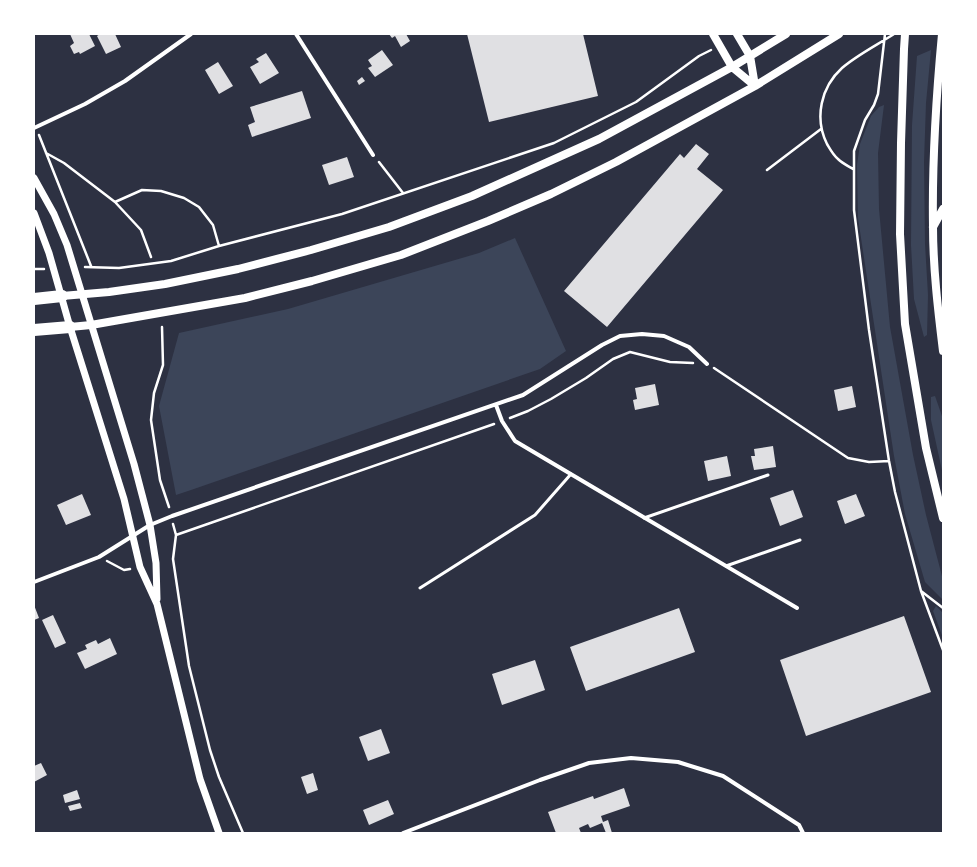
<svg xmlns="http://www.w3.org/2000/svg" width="977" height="867" font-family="'Libre Baskerville',serif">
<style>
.green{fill:#3c4559}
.building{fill:#e0e0e3}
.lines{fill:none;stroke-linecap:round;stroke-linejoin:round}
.path{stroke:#fff;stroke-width:2.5}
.service{stroke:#fff;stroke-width:3}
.minor{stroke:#fff;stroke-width:4}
.tertiary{stroke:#fff;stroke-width:7}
.secondary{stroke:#fff;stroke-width:8}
.motorway{stroke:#fff;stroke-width:12}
</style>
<rect width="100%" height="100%" fill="#2d3142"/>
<path class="green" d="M931 50 926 103 924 162 925 244 928 295 927 335 924 337 914 299 911 245 912 125 917 56Z
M884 105 878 153 879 209 890 327 913 455 926 515 943 580V600L925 582 905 514 894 456 858 218 857 165 860 144 871 116 879 107Z
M515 238 566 351 540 369 191 490 176 495 159 406 179 333 288 309 479 253Z
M935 396 943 419V475L931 420V397Z
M936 606 943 613V638L933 611Z"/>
<path class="building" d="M70 34H89L95 46 80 54 79 52 74 54 70 46 74 43Z
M100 34H115L121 47 106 54 97 36Z
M389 34H406L410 41 401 47 395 36 392 38Z
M467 34H583L598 96 489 122Z
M382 50 393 65 375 77 368 68 372 66 368 60Z
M266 53 279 73 260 84 250 67 259 62 256 59Z
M218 62 233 86 219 94 205 70Z
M362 77 365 81 359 85 357 81Z
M302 91 311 118 252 137 248 125 255 122 250 107Z
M696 144 709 154 697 169 723 190 607 327 564 291 680 154 684 158Z
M347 157 354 177 329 185 322 165Z
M655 384 659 405 635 410 633 400 637 399 635 388Z
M852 386 856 407 838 411 834 390Z
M773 446 776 467 754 470 751 456H755L754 449Z
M727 456 731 476 708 481 704 461Z
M793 490 803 517 780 526 770 498Z
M82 494 91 515 66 525 57 505Z
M856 494 865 516 845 524 837 501Z
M34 605 39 618 34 620Z
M679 608 695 652 586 691 570 647Z
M53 615 66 643 55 648 42 620Z
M904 616 931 692 806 736 780 660Z
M110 638 117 654 85 669 77 653 87 649 85 645 96 640 98 644Z
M535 660 545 690 502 705 492 674Z
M381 729 390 753 368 761 359 737Z
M41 763 47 775 34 782V766Z
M313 773 318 790 307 794 301 777Z
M624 788 630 806 601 816 603 822 608 820 612 833H606L602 823 590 828 588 824 579 828 581 833H556L548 812 593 796 594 799Z
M77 790 80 799 65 803 63 795Z
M388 800 394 814 369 825 363 810Z
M80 803 82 808 70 811 68 806Z"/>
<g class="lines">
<path class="path" d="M885 34 878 94 874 105 865 120 854 151V210L869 330 889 461 895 492 921 591 943 650
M39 135 91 266
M46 153 64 163 115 202 141 230 151 257
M379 162 403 193
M853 169C848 166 842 163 838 159 833 155 830 149 827 144 814 118 821 87 842 68 857 55 877 45 894 34
M767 170 821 129
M115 202 142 190 161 191 184 198 199 207 213 225 219 246
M85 267 119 268 171 261 219 246 342 214 554 143 636 102 699 56 711 50
M34 269H44
M162 327 163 365 154 393 151 420 160 480 169 507
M714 368 848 458 869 462 889 461
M510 418 528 411 551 399 586 378 613 359 630 352 670 362 693 363
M173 524 176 535 173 559 189 666 210 750 219 777 243 833
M176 535 494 424
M107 561 124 570 130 569
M921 591 943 608"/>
<path class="service" d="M644 518 768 475
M726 566 800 540
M420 588 535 515 571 474"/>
<path class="minor" d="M296 34 373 155
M34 128 85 104 125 81 191 34
M496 405 502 421 515 441 797 608
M34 582 99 557 150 525 172 516 523 395 602 345 620 336 642 334 664 336 689 347 707 364
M403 833 540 780 589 763 631 758 678 762 723 776 799 825 803 833"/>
<path class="tertiary" d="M34 178 54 214 67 245 134 464 150 525 156 563 157 599
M34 213 49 253 70 327 124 499 140 567 157 604 200 779 219 833"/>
<path class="secondary" d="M713 34 732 67 755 86
M737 34 750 56 755 86
M905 34 904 49 901 143 900 234 905 324 926 448 943 518
M942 34C936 98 932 162 933 226 933 268 938 310 943 351
M933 227 943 209
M62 296 109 292 165 284 238 269 311 250 389 227 472 196 599 139 732 67 786 34
M70 327 91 325 245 298 312 281 401 255 488 221 551 194 616 162 755 86 839 34"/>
<path class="motorway" d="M34 299 62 296
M34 330 70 327"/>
</g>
<rect width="977" height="867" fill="none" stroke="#ffffff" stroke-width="70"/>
</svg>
